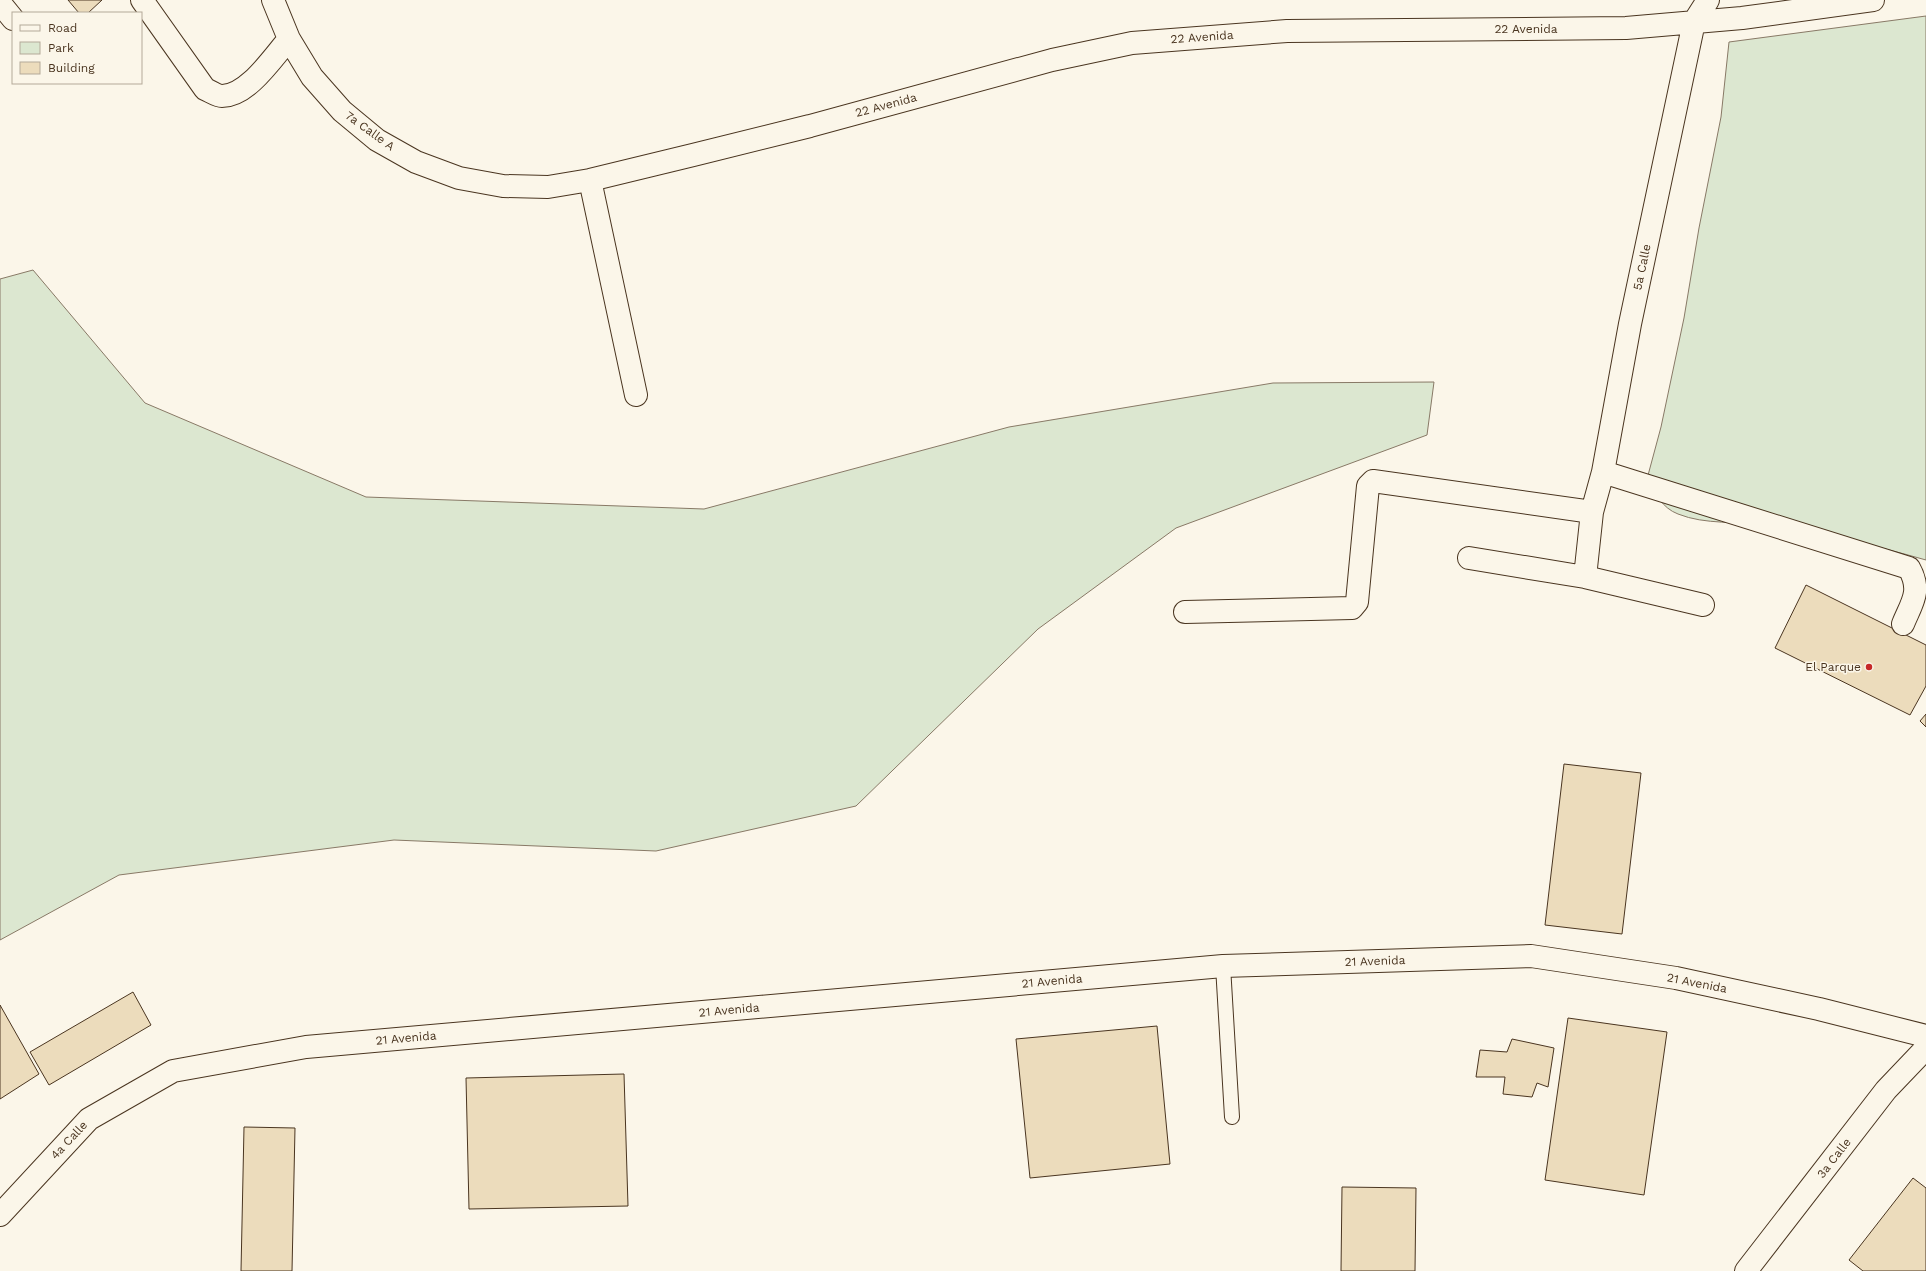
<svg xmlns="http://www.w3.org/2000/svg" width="1926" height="1271" font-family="'Work Sans',sans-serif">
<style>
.green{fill:#dce7d0;stroke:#887966}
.building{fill:#ecdcbc;stroke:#4a3520}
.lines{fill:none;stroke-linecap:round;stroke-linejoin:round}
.service-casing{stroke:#4a3520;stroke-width:16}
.minor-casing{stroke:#4a3520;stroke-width:24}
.service{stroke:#fbf6e9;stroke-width:14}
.minor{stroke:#fbf6e9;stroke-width:22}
.poi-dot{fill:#c62828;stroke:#fbf6e9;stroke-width:1.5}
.labels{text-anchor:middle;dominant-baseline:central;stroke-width:3;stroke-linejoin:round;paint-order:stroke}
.street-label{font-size:12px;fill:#4a3520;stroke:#fbf6e9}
.poi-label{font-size:12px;fill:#4a3520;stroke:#fbf6e9;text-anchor:end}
</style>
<rect width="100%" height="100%" fill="#fbf6e9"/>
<path class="green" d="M1926 16V560C1873 545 1820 532 1766 525 1738 521 1705 525 1678 514 1662 508 1655 493 1647 479L1661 427 1684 318 1699 228 1721 117 1729 42Z
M33 270 145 403 366 497 704 509 1009 427 1273 383 1434 382 1427 435 1176 528 1038 629 856 806 656 851 394 840 119 875 0 940V279Z"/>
<path class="building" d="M68 0H102L88 13H79Z
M1806 585 1926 645V686L1910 715 1775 648Z
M1926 714V727L1920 721Z
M1564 764 1641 773 1622 934 1545 925Z
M133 992 151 1025 49 1085 30 1052Z
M0 1005 39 1074 0 1099Z
M1568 1018 1667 1032 1644 1195 1545 1180Z
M1157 1026 1170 1164 1030 1178 1016 1039Z
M1512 1039 1554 1048 1548 1087 1537 1083 1532 1097 1503 1094 1505 1077H1476L1480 1050 1507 1052Z
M624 1074 628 1206 469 1209 466 1078Z
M244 1127 295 1128 292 1271H241Z
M1913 1178 1926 1188V1271H1863L1849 1260Z
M1342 1187 1416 1188 1415 1271H1341Z"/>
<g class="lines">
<g class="service-casing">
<path id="service" d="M1223 966 1232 1117"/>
</g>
<g class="minor-casing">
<path id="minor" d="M142 0 205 89C210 91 217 96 222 96 248 96 273 57 289 39
M273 0 289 39 312 77 342 111 377 140 416 162 459 178 503 186 548 187 590 180 693 155 810 126 1052 60 1132 43 1287 31 1626 28 1742 18 1873 0
M0 3 13 19
M590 180 636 395
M1603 472 1909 568C1922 591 1912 602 1903 624
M1469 558 1585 577 1592 512 1603 472 1630 324 1694 22 1708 0
M1585 577 1703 605
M1185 612 1352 608 1357 602 1368 486 1373 481 1592 512
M0 1215 89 1119 173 1071 306 1047 1223 966 1531 956 1676 978 1819 1009 1926 1036
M1746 1271 1886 1090 1926 1048"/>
</g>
<use href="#service" class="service"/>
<use href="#minor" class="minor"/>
</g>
<circle class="poi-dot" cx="1869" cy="667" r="4"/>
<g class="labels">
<g class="street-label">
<text x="1526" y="29">22 Avenida</text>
<text transform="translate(1202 37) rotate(-4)">22 Avenida</text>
<text transform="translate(886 105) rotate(-15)">22 Avenida</text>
<text transform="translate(370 131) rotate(36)">7a Calle A</text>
<text transform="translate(1642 267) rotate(-78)">5a Calle</text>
<text transform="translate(1375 961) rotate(-2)">21 Avenida</text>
<text transform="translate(1052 981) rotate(-5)">21 Avenida</text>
<text transform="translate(1697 983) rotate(11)">21 Avenida</text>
<text transform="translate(729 1010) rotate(-5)">21 Avenida</text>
<text transform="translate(406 1038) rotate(-5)">21 Avenida</text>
<text transform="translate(69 1140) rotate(-47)">4a Calle</text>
<text transform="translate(1834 1158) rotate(-52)">3a Calle</text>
</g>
<g class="poi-label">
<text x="1861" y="667">El Parque</text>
</g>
</g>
<rect x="12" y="12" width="130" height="72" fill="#fbf6e9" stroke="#b4a999"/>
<rect x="20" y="25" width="20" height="6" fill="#fbf6e9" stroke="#b4a999"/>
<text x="48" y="32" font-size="12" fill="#4a3520">Road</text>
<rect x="20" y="42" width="20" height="12" fill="#dce7d0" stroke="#b4a999"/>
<text x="48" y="52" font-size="12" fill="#4a3520">Park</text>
<rect x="20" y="62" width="20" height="12" fill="#ecdcbc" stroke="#b4a999"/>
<text x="48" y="72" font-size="12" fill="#4a3520">Building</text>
</svg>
